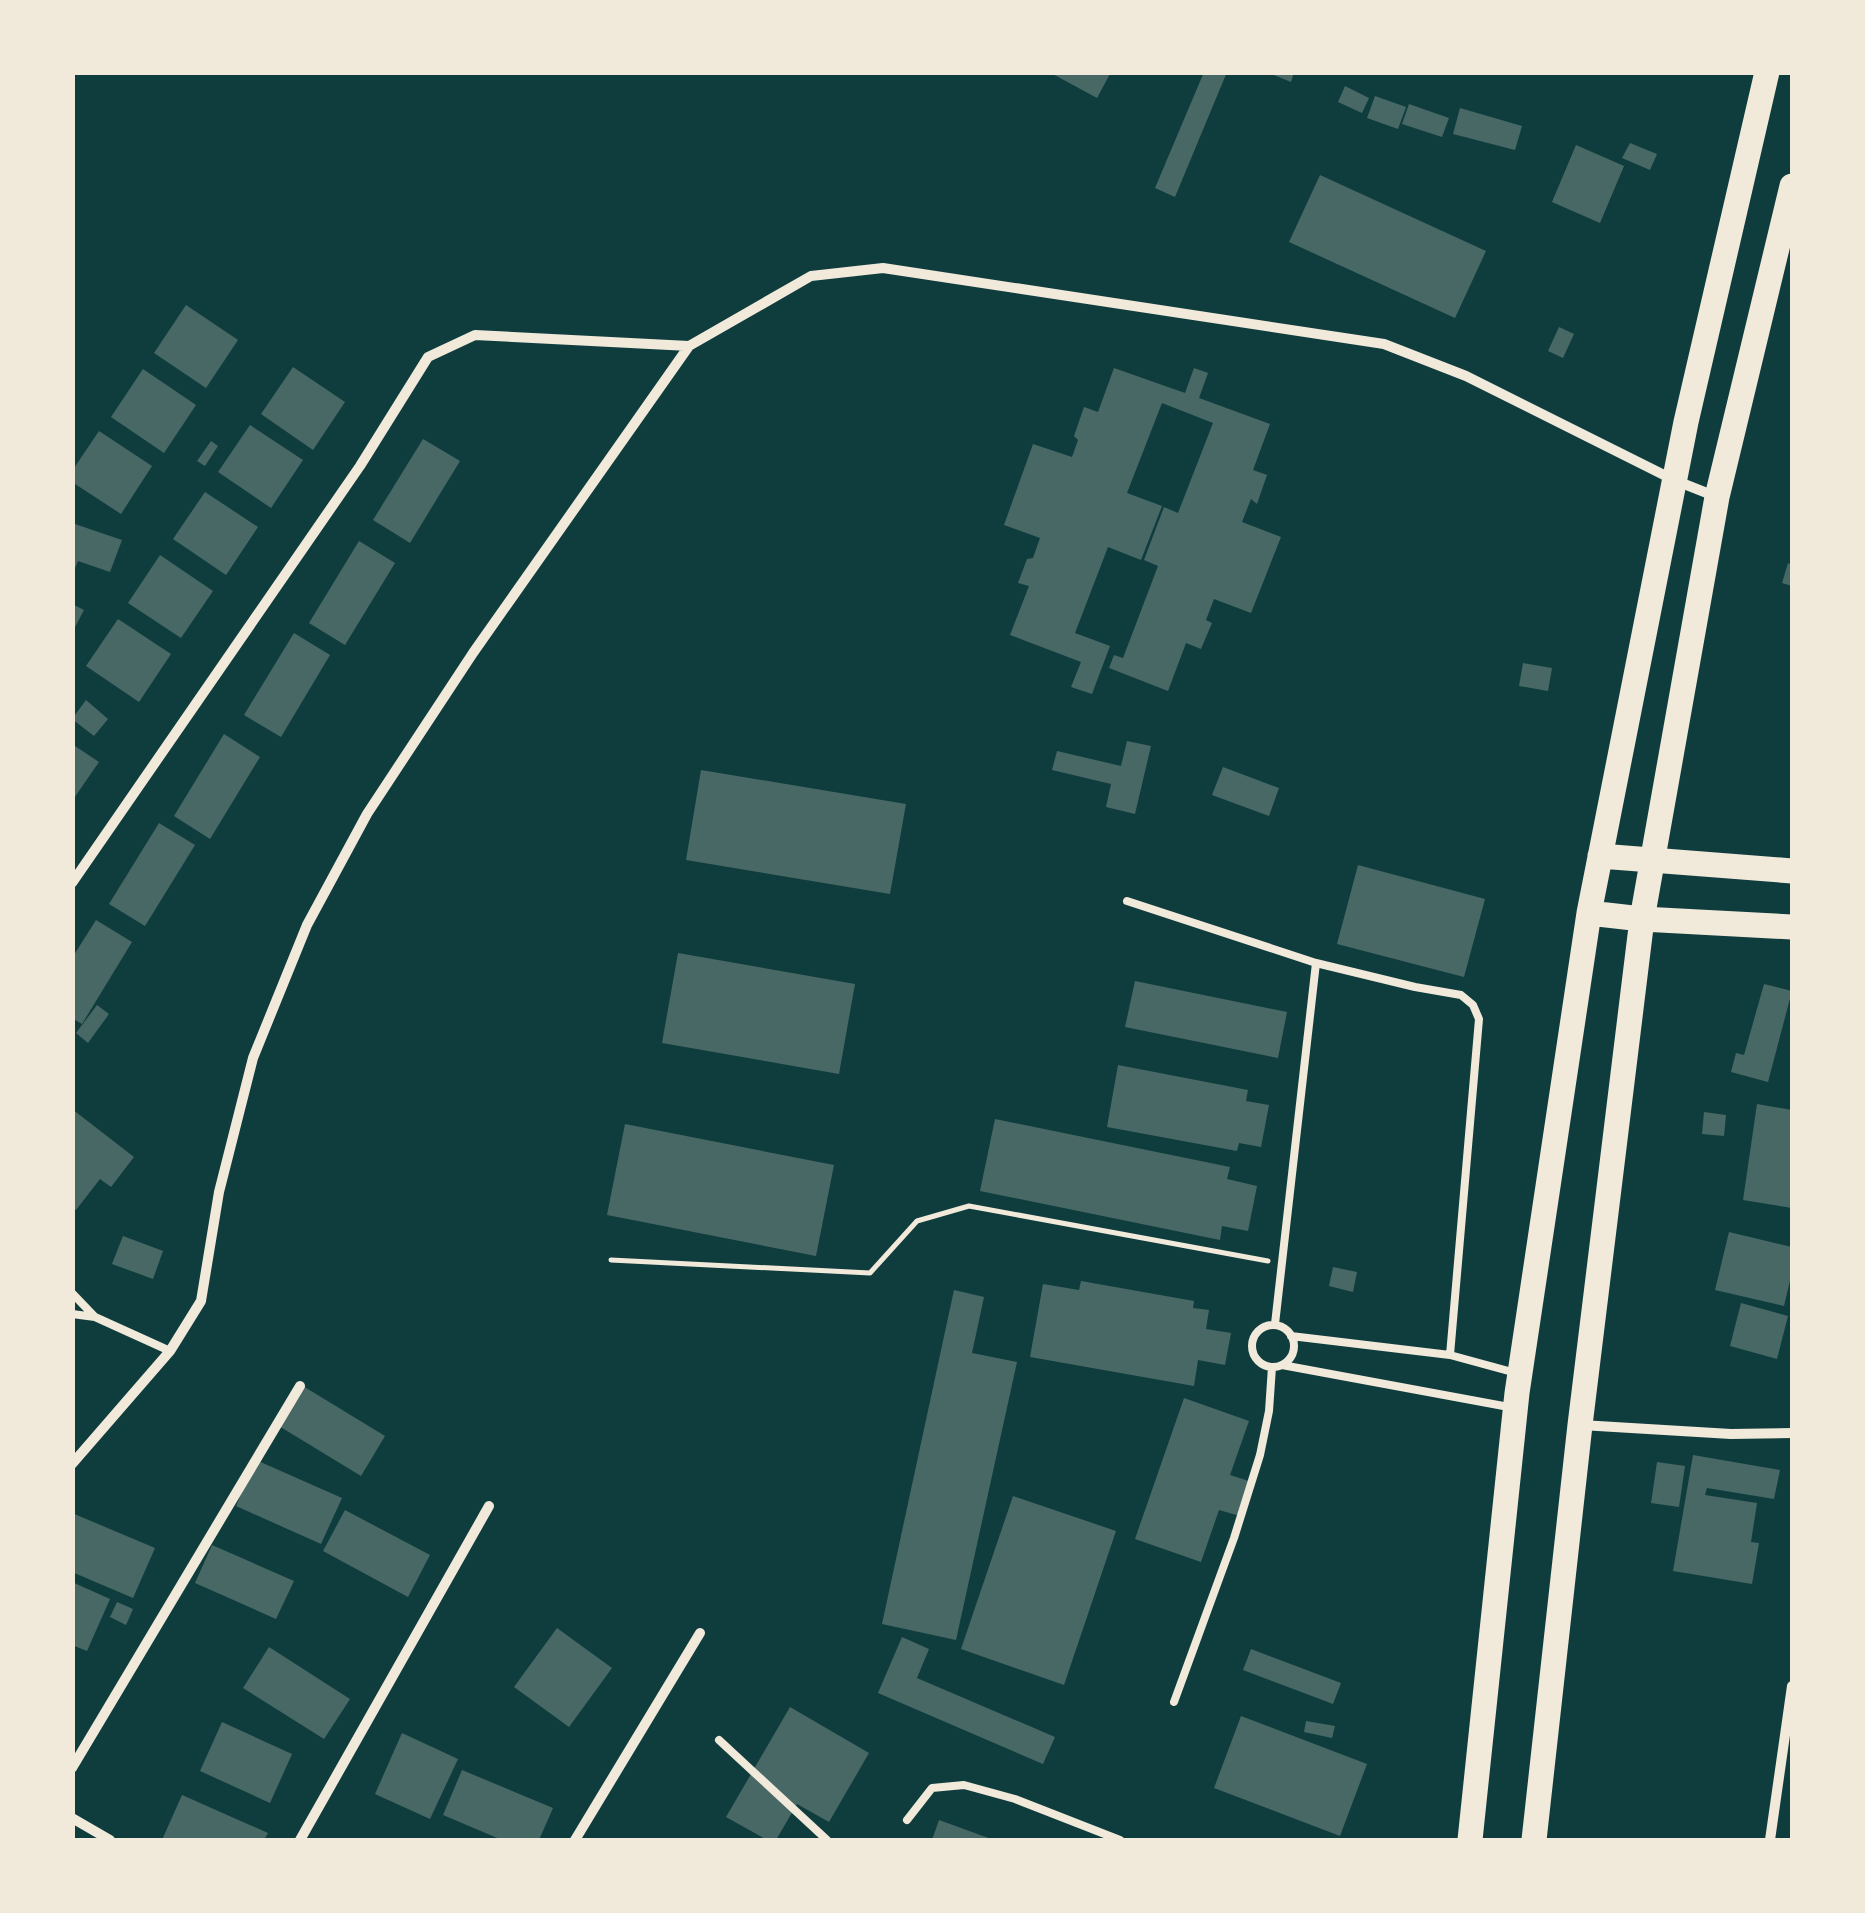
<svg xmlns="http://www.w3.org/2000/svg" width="1865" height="1913" font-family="'Nunito Sans',sans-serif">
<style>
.building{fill:#486865}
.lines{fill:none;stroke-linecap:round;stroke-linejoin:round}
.path{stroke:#f1e9da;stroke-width:5}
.service{stroke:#f1e9da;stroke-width:8}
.minor{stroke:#f1e9da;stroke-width:10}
.primary{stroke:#f1e9da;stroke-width:25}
</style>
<rect width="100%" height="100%" fill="#0f3d3e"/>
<path class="building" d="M1049 72H1111L1097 98Z
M1204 72H1227L1175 197 1155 188Z
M1266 72H1294L1291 82Z
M1345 86 1369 98 1362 113 1338 102Z
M1375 96 1406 107 1398 129 1367 118Z
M1409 104 1449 118 1442 137 1402 124Z
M1460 108 1522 126 1515 150 1453 134Z
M1630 143 1657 154 1650 170 1622 158Z
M1576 145 1624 166 1600 223 1552 202Z
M1320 175 1486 251 1455 318 1289 242Z
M186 305 238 340 206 388 154 353Z
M1559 327 1574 334 1563 358 1548 351Z
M293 367 345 402 313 450 261 414Z
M1114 368 1185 393 1194 368 1208 373 1199 398 1270 424 1253 470 1267 475 1257 504 1251 499 1242 522 1281 537 1251 613 1214 599 1206 620 1212 623 1201 649 1186 643 1168 691 1109 668 1114 655 1123 658 1158 566 1144 560 1164 507 1178 513 1213 423 1162 403 1127 493 1162 506 1141 560 1108 547 1075 633 1110 646 1092 694 1071 687 1081 662 1010 635 1029 586 1018 583 1027 559 1033 558 1040 538 1004 525 1033 444 1072 457 1078 440 1074 436 1084 407 1098 412Z
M143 369 196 405 164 453 111 417Z
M250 425 303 460 271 508 218 472Z
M99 431 152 466 121 514 72 482V471Z
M423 439 460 461 410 543 373 520Z
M211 441 218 446 205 466 197 461Z
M205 492 258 527 226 575 173 539Z
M72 523 122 540 110 572 78 561 72 575Z
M359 541 395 563 345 645 309 623Z
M160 555 213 591 181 638 128 603Z
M1788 563 1792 565V586L1782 583Z
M72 604 84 610 72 633Z
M118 619 171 654 139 702 86 666Z
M294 633 330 655 281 737 244 715Z
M1523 663 1552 668 1548 691 1519 686Z
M86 700 108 719 94 736 72 719Z
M224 734 260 757 210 839 174 816Z
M1127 741 1151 746 1135 814 1106 807 1111 784 1052 770 1057 751 1121 766Z
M72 744 99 762 72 801Z
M1223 767 1279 788 1269 816 1212 795Z
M701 770 906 804 890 894 686 860Z
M159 823 195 845 145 926 109 904Z
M1358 865 1485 899 1464 977 1337 944Z
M96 920 132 942 82 1024 72 1018V958Z
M678 953 855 984 839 1074 662 1043Z
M1135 981 1287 1012 1278 1058 1125 1027Z
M1764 984 1792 991 1768 1082 1731 1072 1736 1053 1744 1055Z
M97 1005 109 1014 88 1043 76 1033Z
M1118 1065 1248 1090 1246 1101 1269 1105 1261 1147 1239 1143 1237 1151 1107 1127Z
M1757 1104 1792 1110V1208L1743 1200Z
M72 1109 134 1157 111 1187 100 1179 76 1210 72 1208Z
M1704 1112 1726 1115 1724 1136 1702 1134Z
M995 1119 1230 1167 1227 1179 1257 1186 1248 1231 1222 1226 1220 1240 980 1191Z
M625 1124 834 1165 816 1256 607 1215Z
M1729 1232 1792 1247V1272L1784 1306 1715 1290Z
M123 1236 163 1251 153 1279 112 1264Z
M1333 1267 1357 1272 1353 1292 1329 1286Z
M1081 1281 1194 1301 1193 1308 1209 1310 1206 1329 1231 1333 1225 1365 1198 1360 1194 1386 1030 1357 1043 1284 1079 1290Z
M954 1290 984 1297 972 1353 1017 1362 956 1640 882 1624Z
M1741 1303 1788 1316 1777 1359 1730 1346Z
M298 1383 385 1436 361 1476 274 1423Z
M1184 1398 1249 1421 1230 1475 1252 1482 1240 1516 1219 1510 1201 1562 1135 1539Z
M1693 1455 1780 1470 1774 1499 1707 1488 1705 1495 1757 1503 1751 1542 1759 1543 1752 1584 1673 1571Z
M256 1460 342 1498 321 1544 236 1506Z
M1657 1462 1685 1466 1679 1507 1651 1503Z
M1013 1496 1116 1531 1064 1685 961 1649Z
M345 1510 430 1555 408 1597 323 1551Z
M72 1513 155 1548 133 1598 72 1572Z
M212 1545 294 1581 276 1619 195 1583Z
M72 1582 110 1599 87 1651 72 1645Z
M117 1602 133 1609 126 1625 110 1617Z
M557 1628 612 1668 569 1727 514 1687Z
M902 1637 929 1649 917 1678 1055 1737 1043 1764 878 1693Z
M269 1647 350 1699 324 1739 243 1688Z
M1251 1649 1341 1683 1333 1704 1243 1670Z
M790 1707 869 1753 829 1822 797 1804 776 1840H767L726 1817Z
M1241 1716 1367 1764 1340 1836 1214 1788Z
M1306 1721 1335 1726 1332 1738 1304 1732Z
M222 1722 292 1754 270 1803 200 1771Z
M402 1733 458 1759 430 1819 375 1794Z
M462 1770 553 1808 539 1840H502L443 1815Z
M182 1795 268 1833 264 1840H162Z
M939 1820 994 1840H932Z"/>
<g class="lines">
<path class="path" d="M611 1260 870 1273 917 1221 969 1206 1268 1261"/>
<path class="service" d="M1127 901 1316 963 1275 1324
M1316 963 1415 987 1461 995 1473 1005 1479 1019 1450 1355
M72 1293 95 1317
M72 1314 95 1317 170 1351
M1252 1346a21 21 0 1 1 42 0a21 21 0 1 1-42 0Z
M1291 1336 1450 1355 1516 1373
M1282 1365 1509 1407
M1174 1702 1234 1538 1260 1455 1269 1411 1272 1367
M719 1740 827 1840
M907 1820 932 1788 964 1785 1015 1799 1120 1840"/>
<path class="minor" d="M72 883 360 466 428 357 475 335 689 346
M1581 1425 1731 1434 1792 1433
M72 1464 170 1351 201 1301 219 1192 253 1058 307 925 367 814 473 653 689 346 811 276 883 268 1384 344 1466 376 1674 480 1717 497
M72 1768 300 1386
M72 1818 110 1840
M300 1840 489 1506
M575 1840 700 1633
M1770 1840 1792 1686"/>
<path class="primary" d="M1600 856 1792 871
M1589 913 1642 919 1792 927
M1470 1840 1517 1393 1589 913 1686 422 1767 72
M1534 1840 1580 1425 1642 919 1717 497 1792 186"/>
</g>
<rect width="1865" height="1913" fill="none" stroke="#f1e9da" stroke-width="150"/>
</svg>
